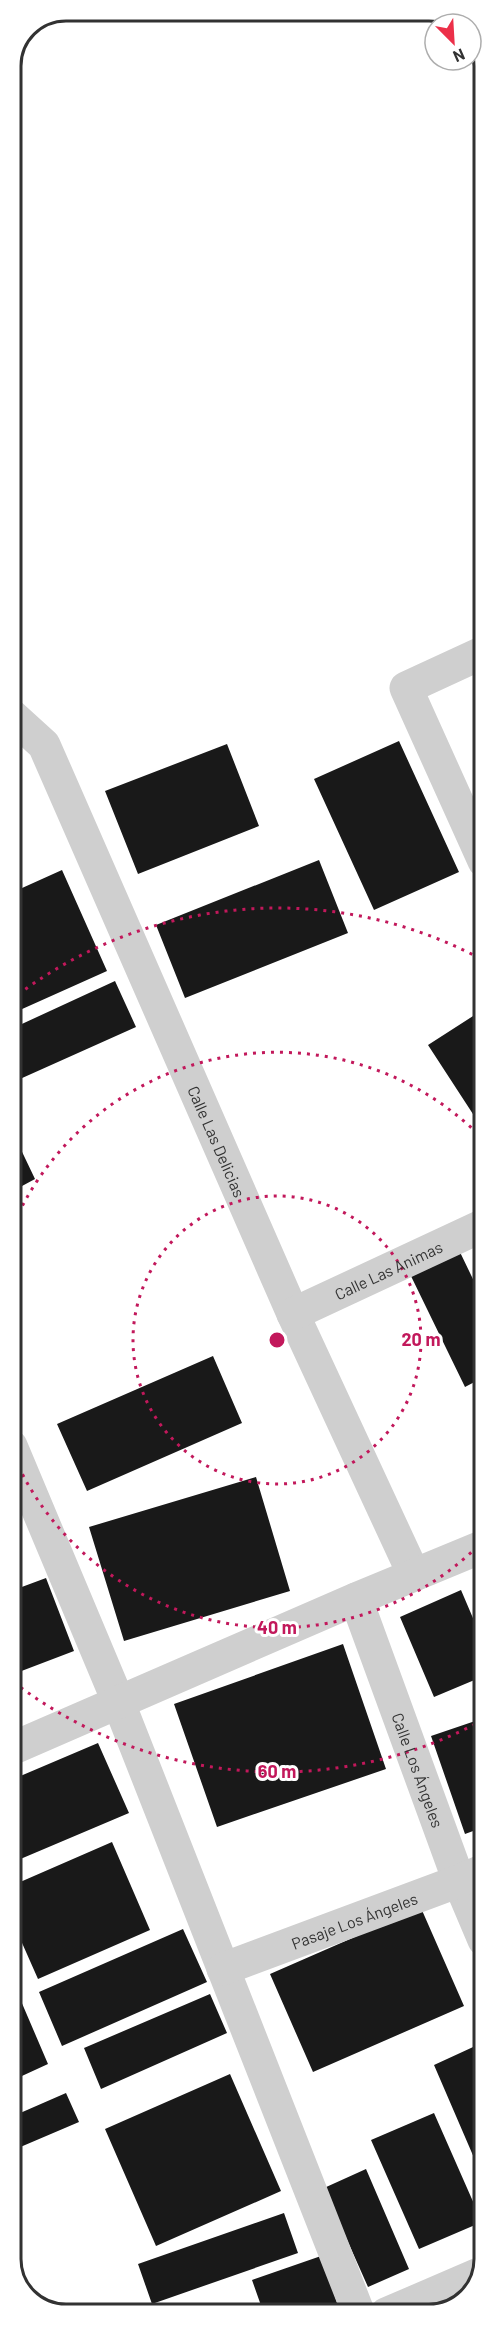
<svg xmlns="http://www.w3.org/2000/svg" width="495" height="2325" font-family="Barlow,sans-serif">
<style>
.building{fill:#191919}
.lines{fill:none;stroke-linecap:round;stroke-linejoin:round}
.minor{stroke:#cfcfcf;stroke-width:33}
.ring{fill:none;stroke:#c2185b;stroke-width:3;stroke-dasharray:3 6}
.labels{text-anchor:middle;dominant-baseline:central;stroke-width:6;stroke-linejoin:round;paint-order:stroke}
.street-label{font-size:16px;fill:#323232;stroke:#fff}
.rim{fill:none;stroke:#323232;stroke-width:3}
.centre{fill:#c2185b;stroke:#fff;stroke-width:3}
.ring-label{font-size:18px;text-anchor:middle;font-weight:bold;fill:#c2185b;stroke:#fff;stroke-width:6;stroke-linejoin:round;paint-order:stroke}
</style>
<rect width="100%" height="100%" fill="#fff"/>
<path class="building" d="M399 741 459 872 374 910 314 779Z
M227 744 259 826 138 874 105 791Z
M319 860 348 933 185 998 156 925Z
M62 870 107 971 11 1014V893Z
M115 981 136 1027 11 1083V1029Z
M484 1009V1131L428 1045Z
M14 1135 35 1179 11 1192V1137Z
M458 1248 484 1302V1377L465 1387 409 1272Z
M213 1356 242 1423 87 1491 57 1424Z
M256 1477 290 1591 124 1641 89 1527Z
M46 1578 74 1651 11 1675V1591Z
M461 1590 484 1644V1676L434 1697 400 1617Z
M343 1644 386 1769 217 1827 174 1704Z
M484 1718V1827L465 1834 431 1736Z
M98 1743 129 1813 11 1863V1780Z
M112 1842 150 1930 38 1979 11 1918V1886Z
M421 1908 464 2006 313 2072 270 1974Z
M183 1929 207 1982 62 2046 39 1992Z
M18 1994 48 2064 11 2081V1997Z
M210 1994 227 2033 101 2089 84 2048Z
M484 2042V2181L434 2065Z
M230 2074 281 2191 156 2246 105 2129Z
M66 2093 79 2122 11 2151V2117Z
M434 2113 482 2222 419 2249 371 2140Z
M366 2169 409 2269 368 2287 324 2188Z
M284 2213 298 2253 152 2304 138 2264Z
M321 2256 341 2314H264L252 2280Z"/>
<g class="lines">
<g class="minor">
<path d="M484 652 406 688 484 861"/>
<path id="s1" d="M11 715 44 745 293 1314 414 1575"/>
<path id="s2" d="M293 1314 484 1225"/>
<path d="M11 1446 118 1701 359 2314"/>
<path id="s3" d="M356 1599 459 1881 484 1940"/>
<path d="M11 1749 356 1599 484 1546"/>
<path id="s4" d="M223 1969 459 1881 484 1870"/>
<path d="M386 2314 479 2274"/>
</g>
</g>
<g class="ring">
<circle cx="277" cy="1340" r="144"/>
<path d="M484 1540A288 288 0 0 1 11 1450M11 1230A288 288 0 0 1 484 1140"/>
<path d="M483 1720A432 432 0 0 1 11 1680M11 1000A432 432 0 0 1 483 960"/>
</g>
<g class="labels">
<g class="street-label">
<text stroke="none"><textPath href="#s1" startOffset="477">Calle Las Delicias</textPath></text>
<text stroke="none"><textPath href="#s2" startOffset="105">Calle Las Animas</textPath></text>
<text stroke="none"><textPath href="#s3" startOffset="182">Calle Los Ángeles</textPath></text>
<text stroke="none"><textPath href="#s4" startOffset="140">Pasaje Los Ángeles</textPath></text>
</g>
</g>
<path d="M0 0H495V2325H0ZM66 21H429A45 45 0 0 1 474 66V2259A45 45 0 0 1 429 2304H66A45 45 0 0 1 21 2259V66A45 45 0 0 1 66 21Z" fill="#fff" fill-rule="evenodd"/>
<path class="rim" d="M66 21H429A45 45 0 0 1 474 66V2259A45 45 0 0 1 429 2304H66A45 45 0 0 1 21 2259V66A45 45 0 0 1 66 21Z"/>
<circle cx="277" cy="1340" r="9" class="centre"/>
<g class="ring-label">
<text x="421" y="1346">20 m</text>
<text x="277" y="1634">40 m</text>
<text x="277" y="1778">60 m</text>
</g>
<g transform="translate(453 42) rotate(156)"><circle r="28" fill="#ffffff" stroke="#adadad" stroke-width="1.5"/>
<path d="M0-4.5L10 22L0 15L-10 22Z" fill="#ec3049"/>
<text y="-9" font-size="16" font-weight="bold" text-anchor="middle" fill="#323232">N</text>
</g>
</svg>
